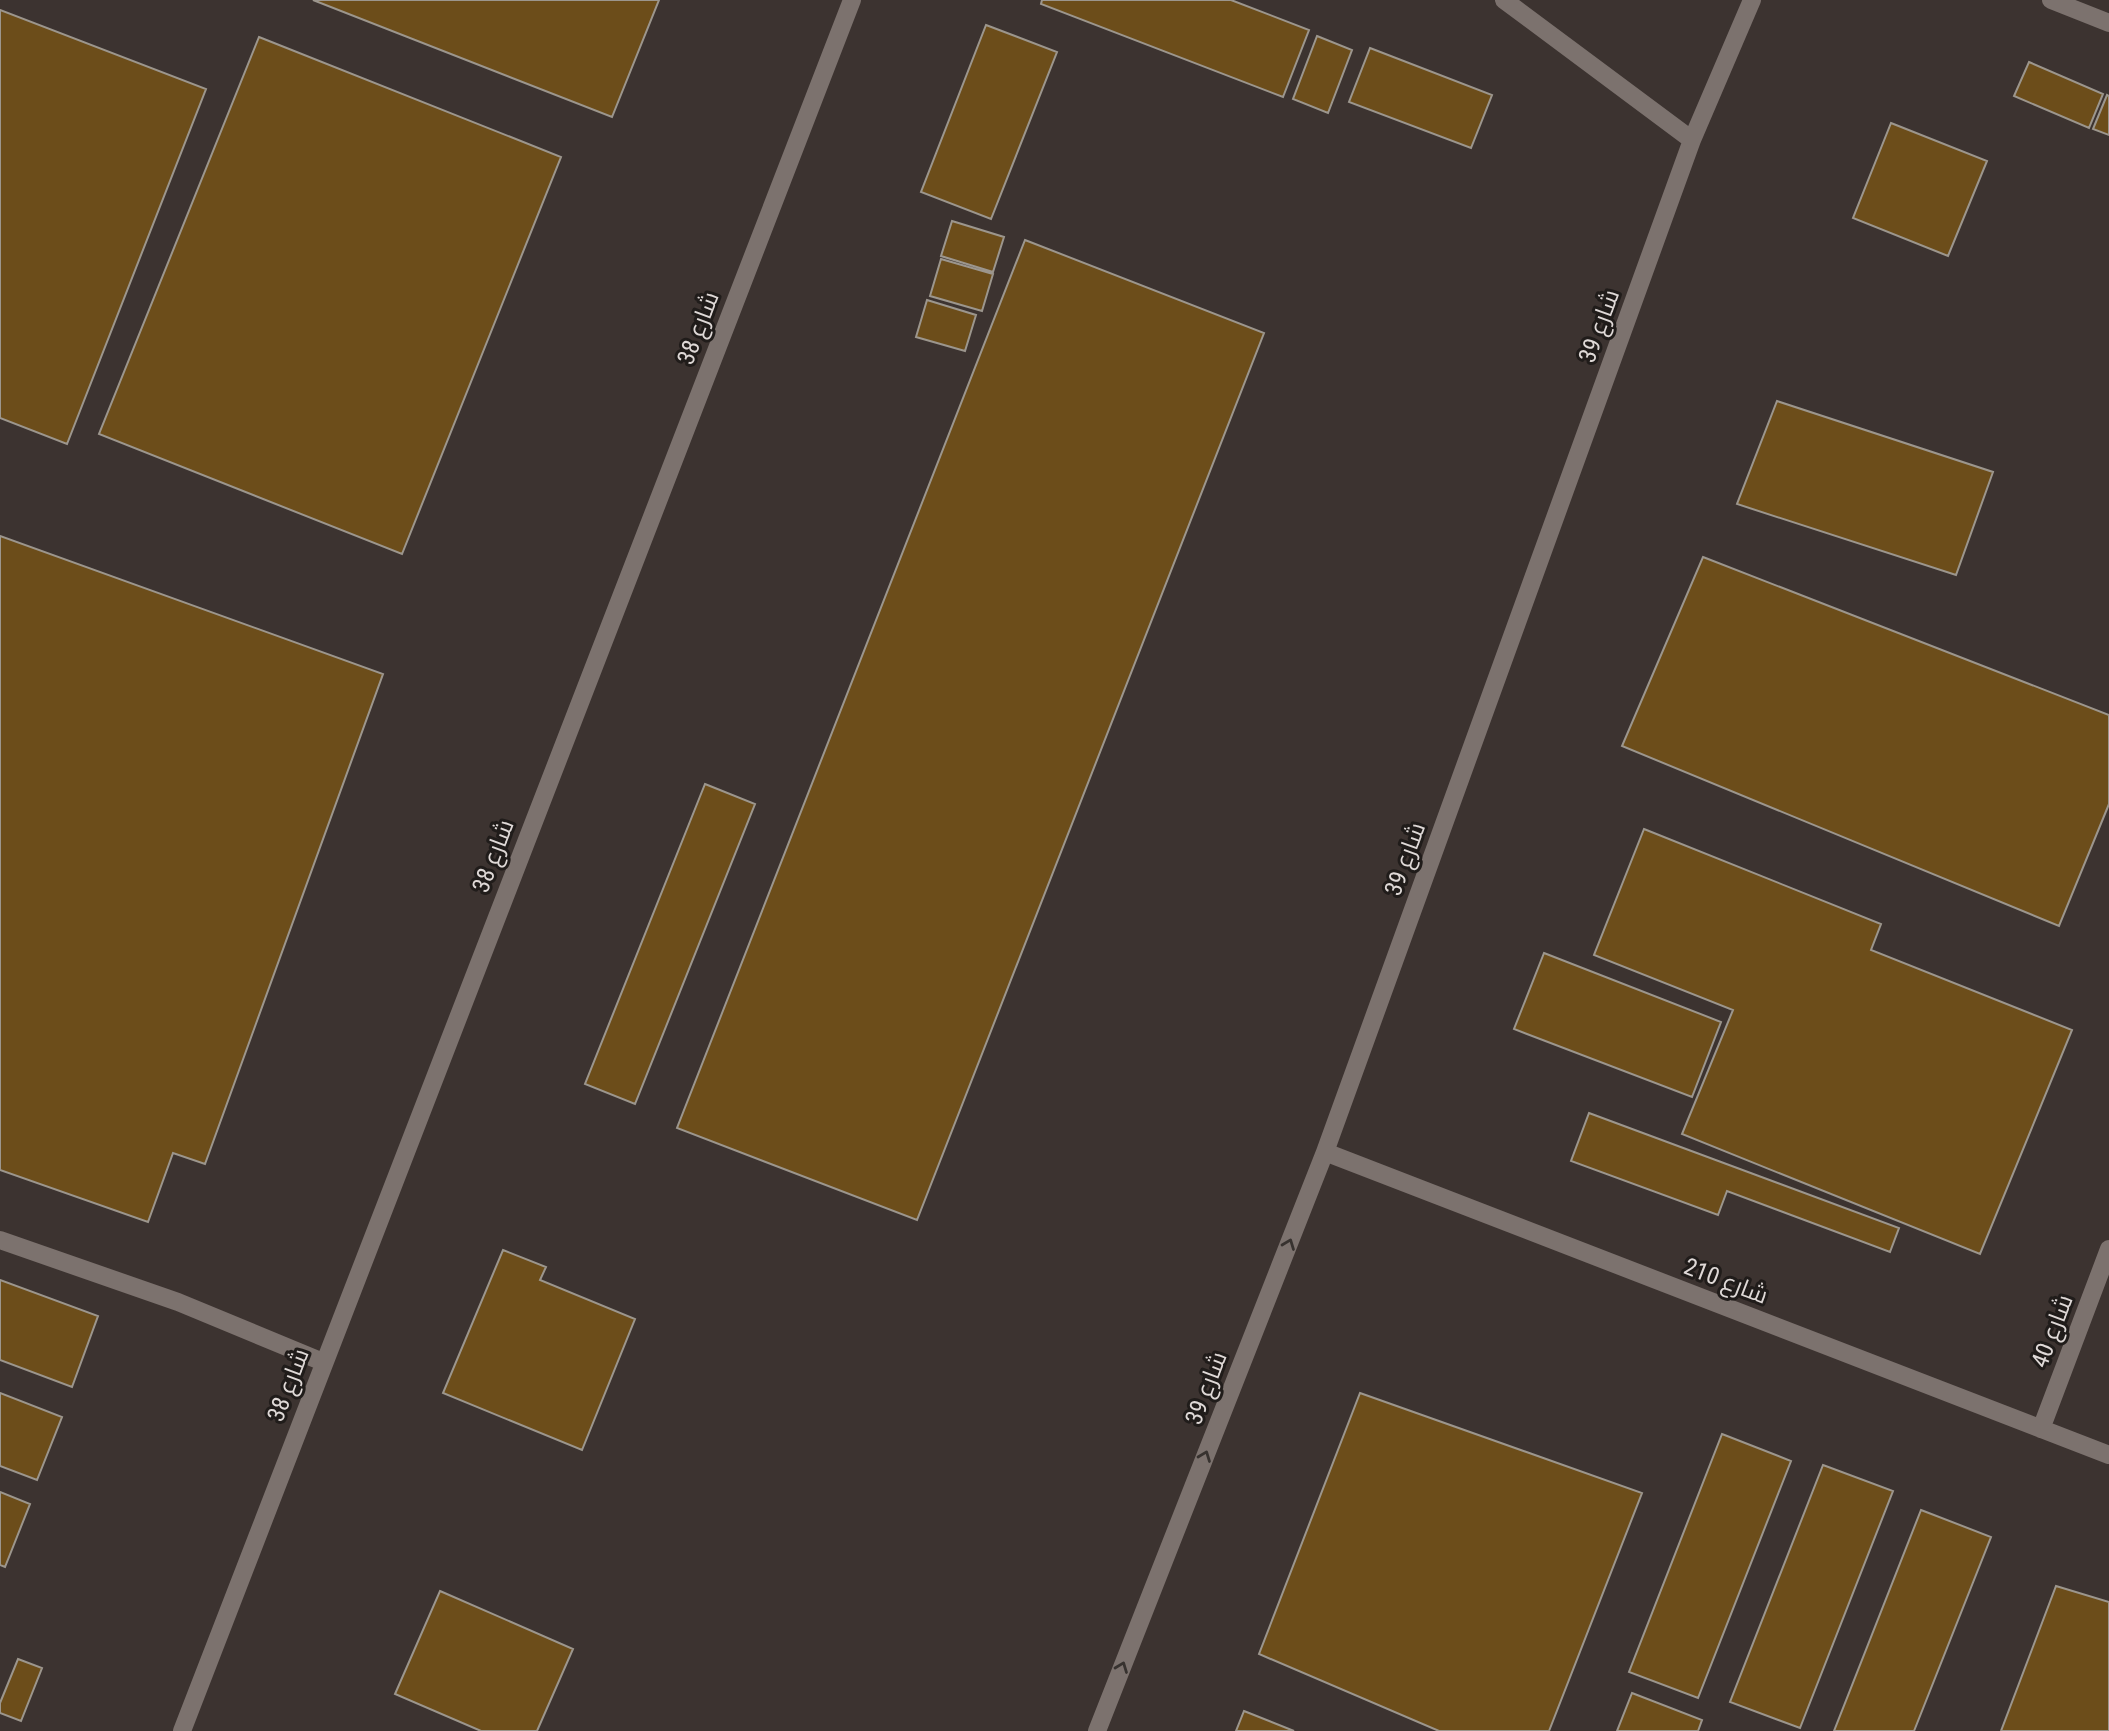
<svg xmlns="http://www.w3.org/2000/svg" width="2109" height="1731" font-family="'Roboto Condensed',Cairo,sans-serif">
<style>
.building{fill:#6c4d1a;stroke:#9c968d;stroke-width:2}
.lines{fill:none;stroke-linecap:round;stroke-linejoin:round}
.minor{stroke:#7c726e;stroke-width:18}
.oneway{stroke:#37322f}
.labels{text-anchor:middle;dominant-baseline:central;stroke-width:6;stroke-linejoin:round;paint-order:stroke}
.street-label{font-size:24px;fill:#dfd9d7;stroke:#201c1a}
</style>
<rect width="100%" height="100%" fill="#3c3330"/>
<path class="building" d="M313 0H659L612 117Z
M1042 0H1231L1309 30 1283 97 1041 4Z
M0 10 206 89 67 444 0 418Z
M986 25 1057 52 991 219 921 192Z
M1317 36 1352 50 1328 113 1293 99Z
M259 37 561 157 402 554 99 434Z
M1370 48 1492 95 1471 148 1349 102Z
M2029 62 2103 94 2089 128 2014 96Z
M2107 95 2109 96V135L2093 129Z
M1891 123 1987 161 1948 256 1853 218Z
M952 221 1004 237 993 272 941 256Z
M1025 240 1264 333 917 1220 677 1128Z
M941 259 993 274 982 311 930 296Z
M927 300 976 315 965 351 916 337Z
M1777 401 1993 472 1956 575 1737 504Z
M0 536 383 674 205 1164 173 1153 148 1222 0 1170Z
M1703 557 2109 715V804L2059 926 1622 746Z
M705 784 755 804 635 1104 585 1084Z
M1644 829 1881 924 1871 950 2072 1030 1980 1254 1682 1134 1733 1010 1594 955Z
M1544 953 1721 1022 1692 1097 1514 1029Z
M1589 1113 1899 1228 1890 1252 1727 1191 1718 1215 1571 1161Z
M503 1250 546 1267 540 1280 635 1319 582 1450 443 1393Z
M0 1280 98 1316 72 1387 0 1360Z
M0 1393 62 1417 37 1480 0 1466Z
M1360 1393 1642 1493 1549 1731H1439L1259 1654Z
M1722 1434 1791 1461 1698 1698 1629 1672Z
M1823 1465 1893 1491 1800 1728 1730 1702Z
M0 1492 30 1504 5 1567 0 1565Z
M1921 1510 1991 1537 1914 1731H1834Z
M2056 1586 2109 1602V1731H2001Z
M440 1591 573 1649 537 1731H481L395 1694Z
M18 1659 42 1668 21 1721 0 1713V1703Z
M1632 1693 1702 1720 1698 1731H1617Z
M1244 1711 1294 1731H1236Z"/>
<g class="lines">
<path class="minor" d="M1504 0 1692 140
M2051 0 2109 23
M1325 1152 2109 1455
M0 1240 178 1302 323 1362
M2041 1429 2109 1249
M182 1731 852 0
M1097 1731 1325 1152 1692 140 1752 0"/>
</g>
<defs><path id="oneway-chevron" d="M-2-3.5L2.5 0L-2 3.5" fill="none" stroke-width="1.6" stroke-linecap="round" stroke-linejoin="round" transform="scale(1.75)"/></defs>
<g class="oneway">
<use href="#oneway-chevron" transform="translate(1289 1244) rotate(-69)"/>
<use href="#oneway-chevron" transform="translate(1205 1456) rotate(-69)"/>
<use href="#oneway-chevron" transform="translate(1122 1667) rotate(-69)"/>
</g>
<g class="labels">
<g class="street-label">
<text transform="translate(1599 326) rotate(-70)">شارع 39</text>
<text transform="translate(698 328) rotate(-69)">شارع 38</text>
<text transform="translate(493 856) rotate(-69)">شارع 38</text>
<text transform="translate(1405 859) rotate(-70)">شارع 39</text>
<text transform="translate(1726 1281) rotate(21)">شارع 210</text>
<text transform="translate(2052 1331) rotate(-69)">شارع 40</text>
<text transform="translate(288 1385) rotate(-69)">شارع 38</text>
<text transform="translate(1206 1388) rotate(-69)">شارع 39</text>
</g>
</g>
</svg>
